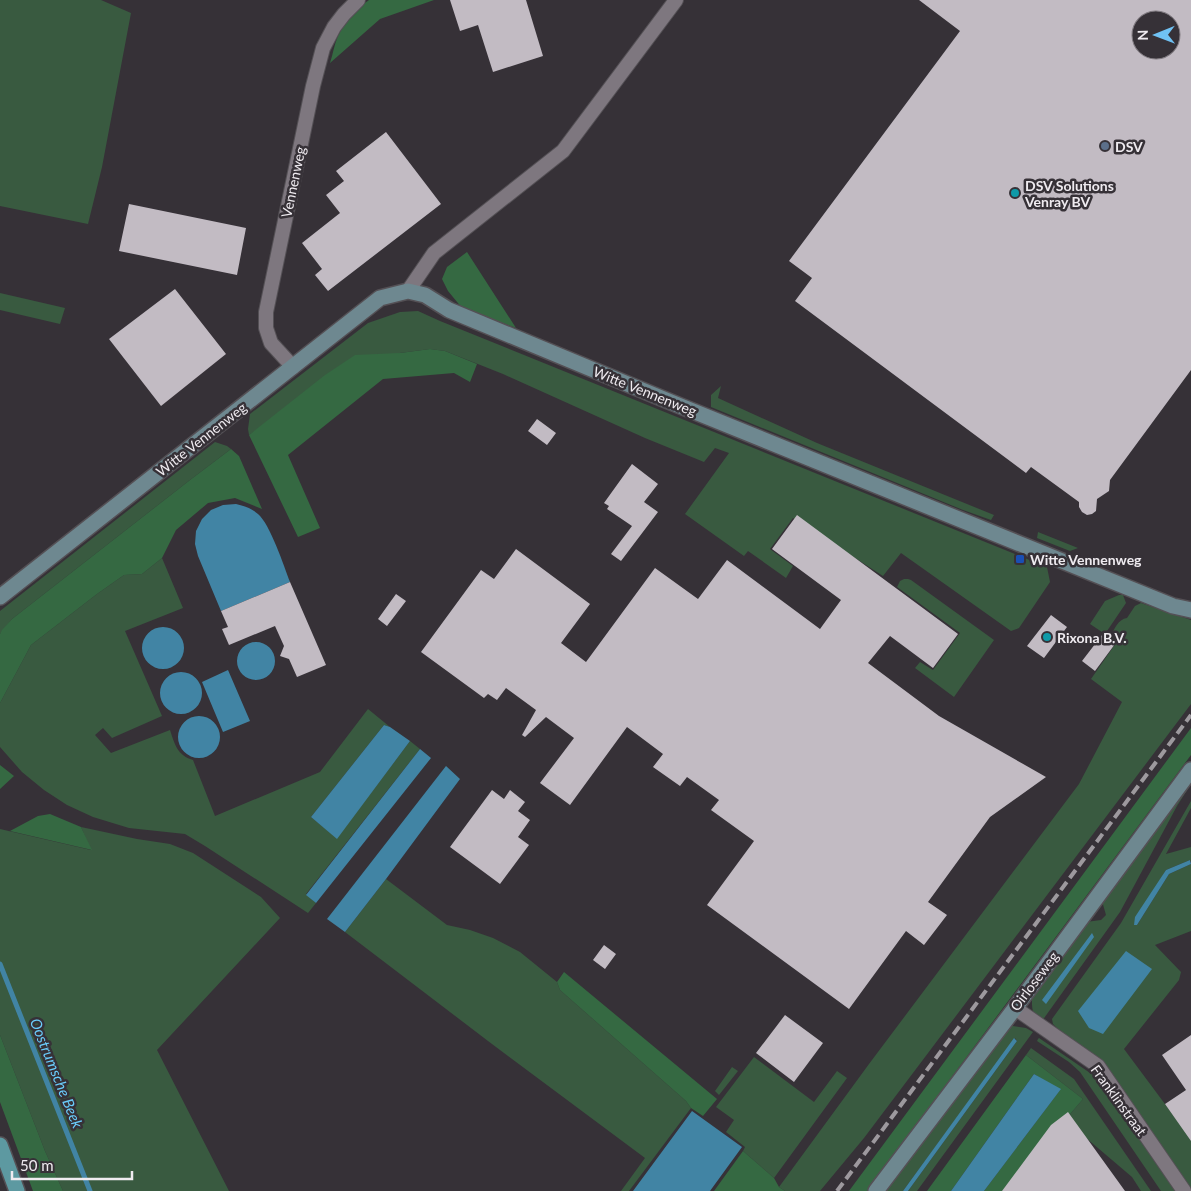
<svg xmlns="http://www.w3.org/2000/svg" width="1191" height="1191" font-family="Lato,sans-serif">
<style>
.green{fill:#395a40}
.forest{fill:#356942}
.water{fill:#4184a4}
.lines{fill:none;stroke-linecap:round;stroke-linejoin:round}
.stream{stroke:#4184a4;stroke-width:5}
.building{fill:#c2bbc3;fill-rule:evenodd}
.street-casing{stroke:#545055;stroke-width:16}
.secondary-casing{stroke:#545055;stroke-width:18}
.primary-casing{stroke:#545055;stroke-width:18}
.street{stroke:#7e777f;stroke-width:14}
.secondary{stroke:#6e8890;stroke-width:15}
.primary{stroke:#5d99a1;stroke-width:15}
.rail{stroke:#9d999e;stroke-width:4;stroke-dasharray:10 5;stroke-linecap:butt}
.service-dot{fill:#5c6f8a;stroke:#363137;stroke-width:2}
.culture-dot{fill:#0f9aa8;stroke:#363137;stroke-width:2}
.transit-dot{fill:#1a4fb4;stroke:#363137;stroke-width:2}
.labels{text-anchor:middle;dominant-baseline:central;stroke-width:5;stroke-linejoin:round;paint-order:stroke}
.poi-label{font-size:14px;font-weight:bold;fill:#efebf0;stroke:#363137;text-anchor:start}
.street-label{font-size:14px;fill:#efebf0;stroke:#363137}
.water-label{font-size:15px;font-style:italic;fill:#6accfb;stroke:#363137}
</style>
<rect width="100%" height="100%" fill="#363137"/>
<path class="green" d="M0 0H101L131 13 102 167 88 224 0 206Z
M0 293 65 308 60 324 0 310Z
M418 311 440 321 1047 567 1050 582 1019 628 1011 631 901 553 883 576 793 518 770 549 793 566 786 578 748 551 744 556 685 514 729 453 715 448 704 462 645 438 503 374 445 351 430 349 400 353 265 424 249 435 248 429 250 414 368 323 400 312Z
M721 386 718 398 817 443 994 515 991 520 963 510 711 407V395Z
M215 442 227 446 231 449 190 480 12 619 0 634V611Z
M1038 532 1078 548 1070 551 1037 538Z
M162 558 183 608 125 631 162 716 112 738 103 728 95 735 111 753 170 730C175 745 177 755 193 760L215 816 320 772 368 709 390 727 384 725 311 817 337 838 410 741 420 749 306 894 316 903 308 913 205 846 185 834 129 828 93 817 67 805 44 790 22 772 0 747V703L31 645 97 594 124 575 142 574Z
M904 579H908L911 580 994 640 954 697 915 668 920 662 933 670 960 633 897 587 900 581Z
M1119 595H1123L1126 603 1105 634 1090 624 1105 601Z
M1141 603 1191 620V704L864 1138 820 1191H785L779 1187 869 1064 1079 784 1122 702 1091 679 1116 643 1110 637C1114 630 1118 619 1127 618L1135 606Z
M1191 777V784L1177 806 1120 912 1042 1021C1031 1013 1032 1009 1032 996L1086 922 1101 920 1106 915 1102 901Z
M1191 801V808L1166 854 1191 847V862L1190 860 1166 870 1134 925H1137L1169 874 1191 864V931L1155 945 1181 972 1179 980 1124 1049 1191 1139V1189L1104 1064 1059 1030 1053 1024 1052 1019 1121 923Z
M81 827 137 839 170 844 193 853 261 897 280 918 157 1050 229 1191H63L45 1151 0 1035V829L91 850Z
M386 879 447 925 470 930 493 938 520 952 557 982 560 990 686 1101 691 1108 629 1191H621L645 1158 488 1041 345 932Z
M1006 1025 1026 1028 1033 1032 917 1191H908L1017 1041 1015 1038 903 1191H886Z
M1039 1038 1093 1075 1102 1085 1175 1191H1161L1080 1072 1069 1062 1037 1041 1038 1039Z
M1031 1048 1074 1079 1151 1191H1141L1132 1177 1065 1120 1083 1099 1026 1055Z
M754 1057 814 1102 837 1071 847 1078 774 1178 743 1151 745 1147 726 1132 734 1120 716 1107Z
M732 1067 738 1071 719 1095 715 1091Z"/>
<path class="forest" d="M369 0H434L380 19 330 63C333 54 334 45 338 36 345 22 356 9 369 0Z
M467 252 516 328 462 308 448 291 442 279 447 267Z
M430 349 445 351 477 364 470 382 454 373 383 379 288 455 320 528 298 537 249 435 325 375 355 355 400 353Z
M231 449 239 456 262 509 235 498 208 503 176 530 162 558 142 574 124 575 97 594 31 645 0 703V634L2 630 12 619 190 480Z
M1191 728V755L867 1191H849Z
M0 765 14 776 0 789Z
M50 814 81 827 92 850 10 831 38 816Z
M564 972 717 1099 703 1116 691 1108 686 1101 560 990 557 982Z
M0 1035 45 1151 63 1191H33L0 1102Z
M1026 1055 1083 1099 1065 1120 1016 1191H984L1060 1090 1034 1074 951 1191H927Z
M743 1151 774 1178 779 1187 785 1191H714Z"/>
<path class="water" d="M236 504C245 506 251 508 258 514 270 524 284 566 290 582L221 611 198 556 195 544 196 531 202 519 211 510 223 505Z
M142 648a21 21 0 1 1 42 0a21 21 0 1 1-42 0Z
M237 661a19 19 0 1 1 38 0a19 19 0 1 1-38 0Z
M228 670 250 721 223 732 202 682Z
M160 693a21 21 0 1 1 42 0a21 21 0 1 1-42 0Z
M178 737a21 21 0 1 1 42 0a21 21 0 1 1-42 0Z
M384 725 390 727 410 741 337 839 311 817Z
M420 749 431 758 316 903 306 895Z
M446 766 460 779 386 879 345 932 327 919Z
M1190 860 1191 864 1169 874 1137 925H1134L1135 917 1166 870Z
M1092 933 1094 937 1046 1004 1042 1000Z
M1126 951 1152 969 1103 1034 1089 1028 1078 1011Z
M1014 1038 1017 1041 908 1191H903Z
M1034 1074 1061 1089 984 1191H951Z
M692 1111 742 1147 710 1191H633Z"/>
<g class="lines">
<path class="stream" d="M0 964 90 1191"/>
</g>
<path class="building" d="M450 0H526L543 56 493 72 478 25 460 31Z
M919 0H1191V370L1110 480 1109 491 1097 499 1096 511 1092 514 1087 515 1082 512 1079 507V502L1031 467 1026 473 795 301 812 278 789 261 960 31ZM1141 20H1171V50H1141Z
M386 132 441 204 328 291 315 275 322 269 302 243 340 213 326 195 344 181 336 171Z
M129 204 246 228 237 275 119 251Z
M175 289 226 354 161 406 109 339Z
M537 419 556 433 547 445 528 431Z
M632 464 658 484 644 502 658 512 621 561 611 554 632 526 607 509 609 506 604 503Z
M797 515 958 634 933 668 890 636 868 663 939 716 1046 777 990 817 928 902 947 915 924 945 906 931 849 1009 707 905 754 841 711 810 719 800 687 777 680 786 653 767 663 754 627 727 570 805 540 783 574 738 546 717 525 737 522 735 536 710 506 688 497 700 488 694 484 698 421 652 481 570 494 579 516 549 590 604 561 643 586 662 655 568 698 599 727 560 820 629 841 600 772 549Z
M290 582 326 665 297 677 289 659 280 656 284 646 275 626 229 645 222 629 228 627 221 611Z
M396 594 406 601 387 626 378 619Z
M1051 615 1067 627 1044 658 1027 646Z
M1102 635 1115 644 1095 671 1082 661Z
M492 790 504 799 510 790 525 802 518 811 530 820 518 837 529 845 500 884 450 847Z
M604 945 616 954 605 969 593 960Z
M785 1015 823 1043 794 1082 756 1053Z
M1191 1035V1141L1165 1104 1186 1090 1162 1055Z
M1068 1112 1125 1191H1002L1051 1125Z"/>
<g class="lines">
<g class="street-casing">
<path id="street" d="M408 291 434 253 563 151 676 0
M293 367 271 343 266 328V312L313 86 323 48 334 27 344 14 358 0
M1015 1008 1098 1066 1184 1191"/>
</g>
<g class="secondary-casing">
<path id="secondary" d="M0 597 380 298 408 291 425 295 449 310 678 405 1173 606 1191 610
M876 1191 1015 1008 1191 770"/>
</g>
<g class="primary-casing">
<path id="primary" d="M0 1145 17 1191"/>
</g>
<use href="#street" class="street"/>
<use href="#secondary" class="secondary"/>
<use href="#primary" class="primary"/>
<path class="rail" d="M837 1191 1191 715"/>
</g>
<circle class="service-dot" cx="1105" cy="146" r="5"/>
<g class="culture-dot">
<circle cx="1015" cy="193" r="5"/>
<circle cx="1047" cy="637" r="5"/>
</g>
<rect class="transit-dot" x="1015" y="554" width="10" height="10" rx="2.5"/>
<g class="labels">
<g class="poi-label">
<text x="1115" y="146">DSV</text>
<text x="1025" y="185">DSV Solutions<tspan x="1025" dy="16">Venray BV</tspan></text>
<text x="1030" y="559">Witte Vennenweg</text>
<text x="1057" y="637">Rixona B.V.</text>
</g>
<g class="street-label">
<text transform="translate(293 182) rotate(-78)">Vennenweg</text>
<text transform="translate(645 391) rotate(22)">Witte Vennenweg</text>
<text transform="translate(201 439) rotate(-38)">Witte Vennenweg</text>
<text transform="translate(1034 981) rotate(-53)">Oirloseweg</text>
<text transform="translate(1119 1100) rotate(54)">Franklinstraat</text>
</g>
<g class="water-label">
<text transform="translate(57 1073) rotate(68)">Oostrumsche Beek</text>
</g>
</g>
<g transform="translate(1156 35) rotate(269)"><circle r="24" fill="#363137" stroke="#807b81"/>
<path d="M0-4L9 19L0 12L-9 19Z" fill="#70c2f4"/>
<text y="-8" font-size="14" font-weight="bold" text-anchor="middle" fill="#efebf0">N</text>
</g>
<path d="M12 1171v8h120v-8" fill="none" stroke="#efebf0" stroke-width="2.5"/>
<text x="20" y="1171" font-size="15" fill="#efebf0" stroke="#363137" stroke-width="4" paint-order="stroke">50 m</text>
</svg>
